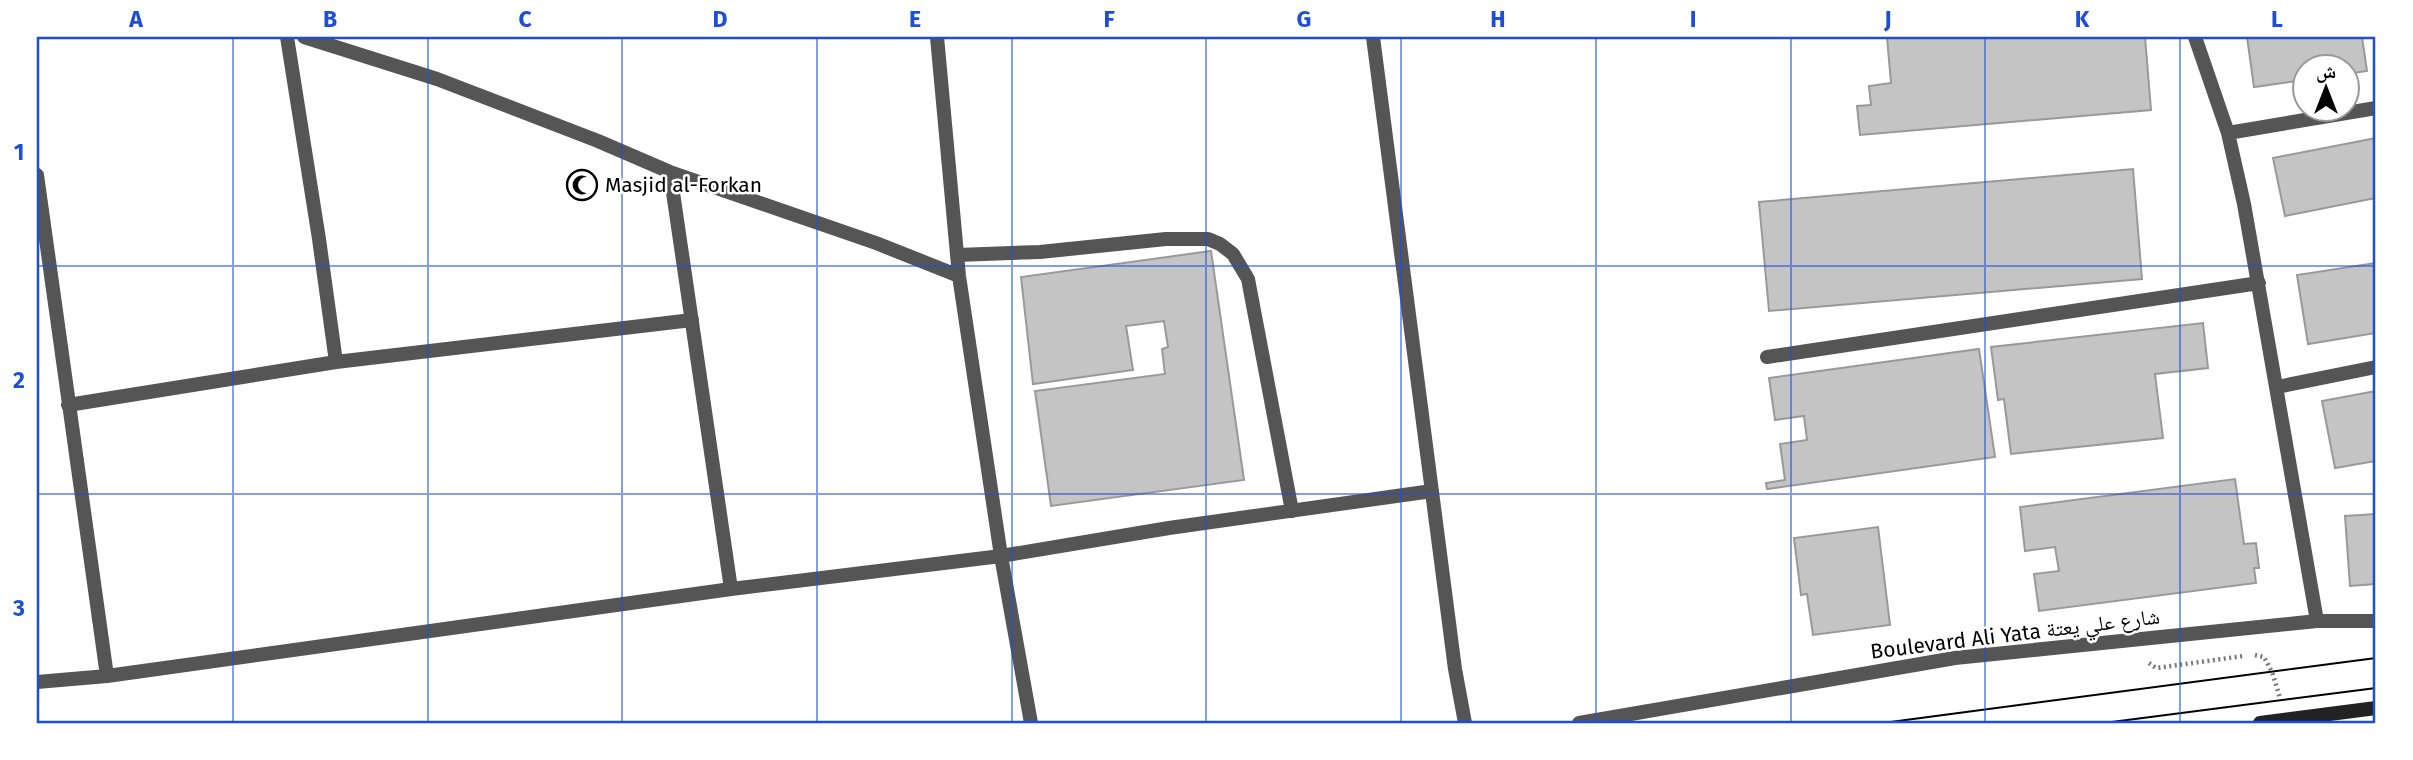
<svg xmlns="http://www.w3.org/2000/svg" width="2413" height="760" font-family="'Fira Sans','Noto Naskh Arabic',sans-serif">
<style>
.building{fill:#c4c4c4;stroke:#999;stroke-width:2}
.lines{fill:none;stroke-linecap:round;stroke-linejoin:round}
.path{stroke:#777;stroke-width:4.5;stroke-dasharray:2 3.5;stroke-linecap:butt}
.street{stroke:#555;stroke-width:14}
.secondary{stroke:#222;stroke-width:14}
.tram{stroke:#000;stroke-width:2}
.grid{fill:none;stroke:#1d4ed8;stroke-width:2;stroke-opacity:0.55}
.labels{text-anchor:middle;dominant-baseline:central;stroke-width:5;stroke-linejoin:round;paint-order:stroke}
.poi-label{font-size:21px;fill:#000;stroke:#fff;text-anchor:start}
.street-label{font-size:21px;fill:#000;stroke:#fff}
.neatline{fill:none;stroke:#1d4ed8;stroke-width:2.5}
.grid-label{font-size:23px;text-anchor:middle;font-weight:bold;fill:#1d4ed8}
</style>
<rect width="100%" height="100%" fill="#fff"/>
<path class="building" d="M1887 37H2145L2151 110 1860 135 1857 106 1871 105 1869 86 1891 83Z
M2247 37H2362L2367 71 2346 74V66H2304V80L2254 87Z
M2376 138V198L2285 216 2273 158Z
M2133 169 2142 279 1769 311 1759 202Z
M1211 251 1244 480 1051 506 1035 391 1165 374 1162 349 1168 347 1164 321 1126 326 1133 370 1033 384 1021 277Z
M2376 263V333L2308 344 2297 275Z
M2203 323 2208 368 2155 374 2163 438 2011 454 2004 399 1998 400 1991 347Z
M1979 349 1995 457 1767 489 1766 483 1785 480 1780 444 1807 440 1804 416 1775 420 1769 378Z
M2376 391V461L2335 468 2322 401Z
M2235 479 2244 544 2256 543 2259 568H2254L2256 583 2039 611 2034 574 2059 571 2055 547 2025 551 2020 507Z
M2376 514V584L2350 586 2345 516Z
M1878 527 1890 625 1813 635 1807 594 1801 595 1794 538Z"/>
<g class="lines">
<path class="path" d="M2255 655 2264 657 2272 672 2280 698
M2149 663 2156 668 2243 656"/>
<path class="street" d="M287 37 319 239 336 362
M304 37 437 79 598 141 670 172 876 243 959 276
M937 37 959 276 1001 556 1031 723
M1373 37 1455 669 1465 723
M2195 37 2228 133 2244 204 2317 621
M2228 133 2376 108
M670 172 731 589
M37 175 107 676
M957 255 1040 252 1166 239H1208L1220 244 1233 254 1248 279 1292 511
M1767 357 2259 283
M2277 387 2376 367
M68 405 336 362 692 320
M37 682 107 676 731 589 1001 556 1169 528 1432 491
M1579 723 1955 658 2317 621H2376"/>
<path class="secondary" d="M2260 723 2376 708"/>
<path class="tram" d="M1883 723 2376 658
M2104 723 2376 688"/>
</g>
<path class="grid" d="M233 37V723M428 37V723M622 37V723M817 37V723M1012 37V723M1206 37V723M1401 37V723M1596 37V723M1791 37V723M1985 37V723M2180 37V723M37 266H2376M37 494H2376"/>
<defs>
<g id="mosque-ring" transform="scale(1.575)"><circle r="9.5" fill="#fff" stroke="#000" stroke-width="1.5"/><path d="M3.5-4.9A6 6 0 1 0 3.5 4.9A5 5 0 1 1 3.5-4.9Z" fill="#000"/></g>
</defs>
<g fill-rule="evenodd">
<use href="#mosque-ring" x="582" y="185"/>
</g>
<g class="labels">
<g class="poi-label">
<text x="605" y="185">Masjid al-Forkan</text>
</g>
<g class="street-label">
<text transform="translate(2015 634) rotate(-7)">Boulevard Ali Yata شارع علي يعتة</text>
</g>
</g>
<rect width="2413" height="760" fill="none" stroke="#ffffff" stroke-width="77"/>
<g transform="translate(2326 88)"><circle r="33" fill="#ffffff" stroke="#999999" stroke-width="2"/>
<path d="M0-5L12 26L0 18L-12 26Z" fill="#000000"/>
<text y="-10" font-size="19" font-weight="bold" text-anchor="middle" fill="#000000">ش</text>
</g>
<rect x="38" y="38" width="2336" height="684" class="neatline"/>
<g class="grid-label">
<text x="136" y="27">A</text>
<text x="330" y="27">B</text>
<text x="525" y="27">C</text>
<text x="720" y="27">D</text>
<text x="915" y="27">E</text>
<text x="1109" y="27">F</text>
<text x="1304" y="27">G</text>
<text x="1498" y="27">H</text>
<text x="1693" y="27">I</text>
<text x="1888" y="27">J</text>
<text x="2082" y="27">K</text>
<text x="2277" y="27">L</text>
<text x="19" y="160">1</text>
<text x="19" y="388">2</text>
<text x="19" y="616">3</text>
</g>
</svg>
